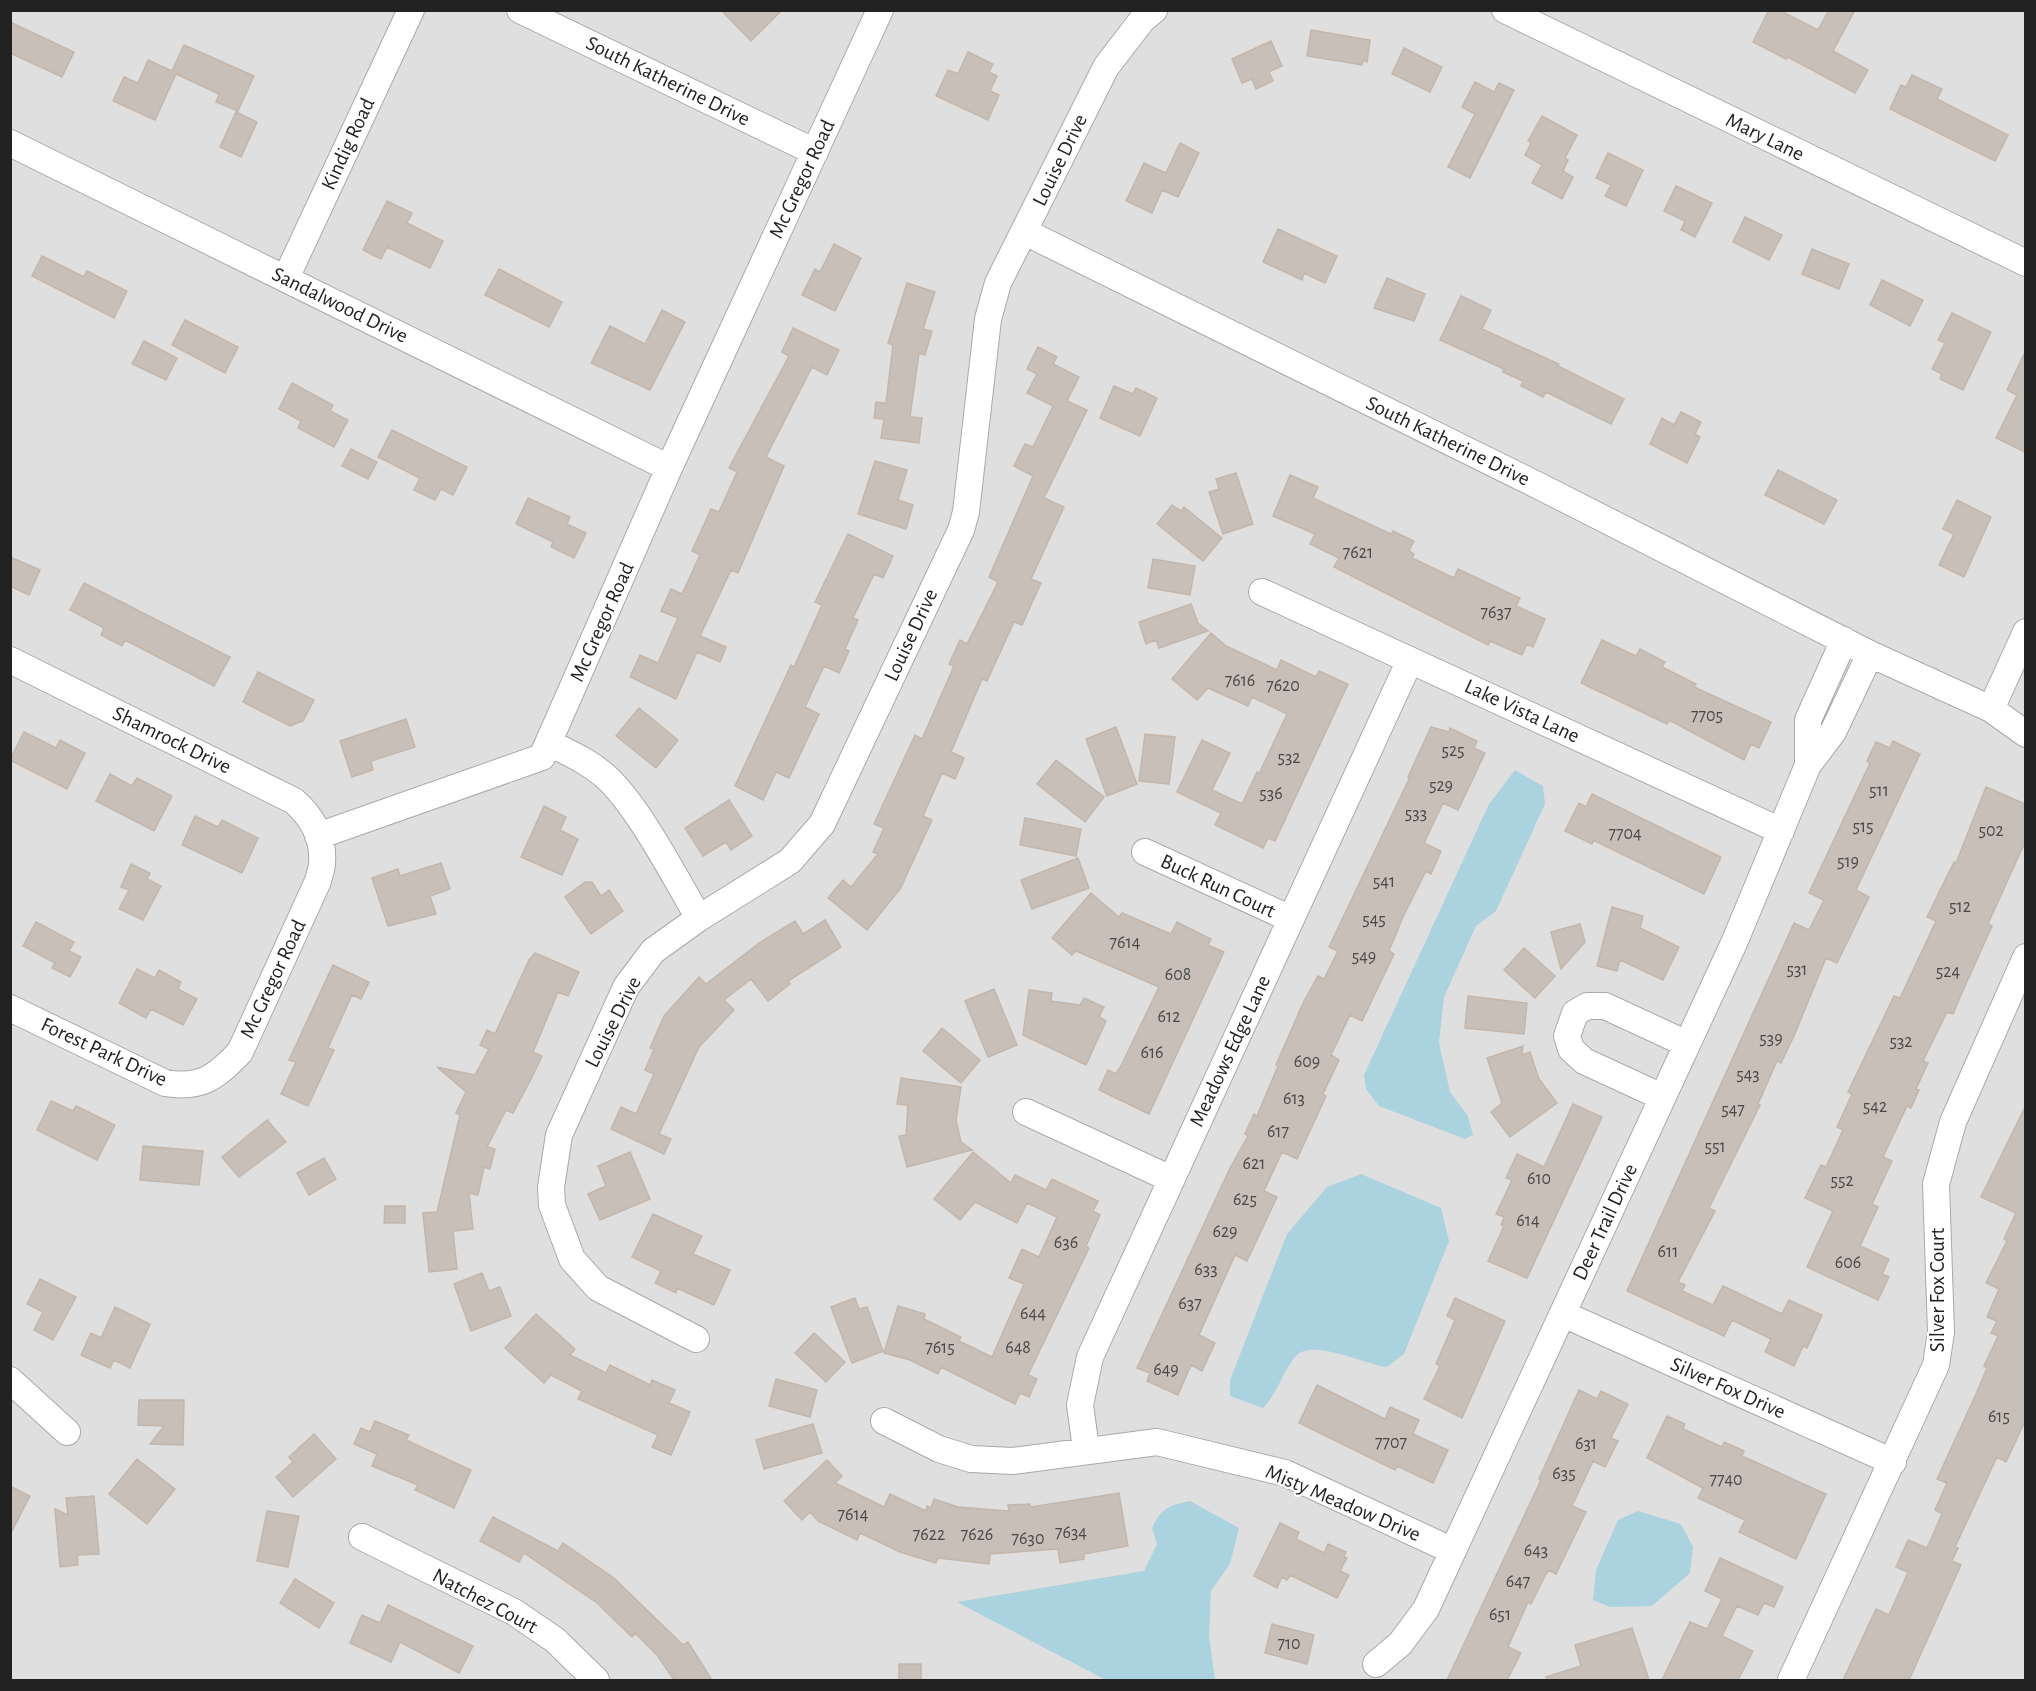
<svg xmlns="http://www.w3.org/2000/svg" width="2036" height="1691" font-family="'Alegreya Sans',sans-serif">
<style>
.residential{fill:#e0dfdf}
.water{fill:#aad3df}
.building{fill:#c7bfb8;stroke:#c4b6ab;stroke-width:1.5}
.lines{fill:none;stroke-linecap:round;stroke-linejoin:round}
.street-casing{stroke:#a9a9a9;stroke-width:28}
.street{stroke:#fff;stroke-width:26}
.labels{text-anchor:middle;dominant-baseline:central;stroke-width:4.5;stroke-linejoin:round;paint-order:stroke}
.number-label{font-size:18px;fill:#4b4948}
.street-label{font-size:21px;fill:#222;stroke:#fff}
</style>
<rect width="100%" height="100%" fill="#f2efe9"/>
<path class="residential" d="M11 11H2025V1680H11Z"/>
<path class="water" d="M1515 770 1543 786 1545 804 1496 911 1476 926 1444 997 1439 1043 1450 1092 1468 1116 1473 1135 1465 1139 1379 1106 1366 1089 1364 1075 1489 804Z
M1361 1174 1441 1208 1449 1241 1404 1354 1387 1367C1365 1365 1313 1338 1296 1356 1282 1372 1278 1393 1263 1408L1230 1396V1380L1287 1234 1327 1187Z
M1190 1501 1239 1528 1230 1564 1211 1591 1209 1636 1215 1680H1106L957 1602 1144 1571 1157 1544 1152 1528C1161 1508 1170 1505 1190 1501Z
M1638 1511 1681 1524 1693 1547 1690 1573 1652 1606 1610 1607 1593 1600 1596 1570 1618 1520Z"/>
<path class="building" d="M721 10H782L751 41Z
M1769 10H1779L1818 30 1829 10H1855L1833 51 1868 70 1855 93 1788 57 1786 59 1753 42Z
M10 22 74 52 62 77 10 53Z
M1311 30 1370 40 1367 62 1363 60 1362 65 1307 56Z
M1271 41 1282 66 1269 72 1273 81 1256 89 1252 79 1242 83 1232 59Z
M184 45 254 76 238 111 216 102 219 94 176 74 155 120 113 101 124 77 138 83 148 60 172 71Z
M1404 48 1442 67 1430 92 1392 74Z
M968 52 993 64 989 72 997 76 990 91 999 95 988 120 936 96 948 70 958 74Z
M1912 75 1942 89 1937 99 2008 135 1995 161 1890 109 1901 85 1906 87Z
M1475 82 1494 92 1499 83 1514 90 1470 178 1448 167 1475 114 1462 107Z
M236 112 257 122 241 157 220 147Z
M1542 116 1577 135 1565 158 1568 160 1563 171 1573 177 1562 199 1532 183 1542 165 1525 155 1531 143 1528 141Z
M1180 143 1199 153 1178 197 1162 190 1152 213 1126 201 1144 163 1166 173Z
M1608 153 1643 170 1626 206 1605 196 1611 185 1596 178Z
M1676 186 1712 203 1695 237 1681 230 1685 221 1664 211Z
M387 201 412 213 407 223 443 241 430 268 387 247 381 259 363 250Z
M1745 217 1782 235 1769 260 1733 242Z
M1278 229 1337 256 1325 283 1304 273 1302 280 1263 262Z
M834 244 861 258 835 311 802 295 815 269 820 272Z
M1812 249 1849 264 1839 289 1802 274Z
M42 256 84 277 87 271 127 291 114 318 32 276Z
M499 269 562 302 549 327 485 295Z
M1387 278 1425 294 1414 321 1374 308Z
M1882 280 1923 300 1910 326 1870 305Z
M907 283 935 292 923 329 932 331 925 355 919 353 910 417 922 418 919 443 881 438 884 419 874 418 876 402 886 403 893 345 888 343Z
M1461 296 1491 310 1482 329 1559 364 1558 366 1624 399 1611 424 1546 392 1543 397 1521 386 1523 381 1503 372 1504 369 1440 340Z
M662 310 685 322 650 390 591 363 610 326 645 344Z
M1952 313 1991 332 1963 390 1940 379 1942 374 1932 369 1945 343 1938 340Z
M185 320 238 347 225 373 172 345Z
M793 328 839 350 827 375 812 367 766 457 784 466 738 573 731 570 700 636 726 647 720 662 697 652 676 699 630 677 640 655 658 663 678 618 661 611 671 589 682 594 700 555 692 551 711 509 719 512 737 472 729 468 789 356 782 352Z
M144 341 177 358 166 380 132 364Z
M1038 347 1057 357 1053 364 1079 377 1067 401 1087 410 1044 498 1064 507 1031 579 1041 583 1022 625 1014 622 987 681 982 679 951 752 964 758 955 779 942 773 923 816 932 820 900 889 867 930 828 898 843 880 851 887 878 854 873 852 884 828 874 824 915 735 922 739 954 666 949 664 960 640 967 644 998 582 989 577 1033 476 1014 466 1025 444 1033 447 1053 406 1027 393 1037 374 1027 369Z
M2025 352V452L1996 438 2017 395 2007 390Z
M292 383 333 405 330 411 348 420 334 447 298 428 301 421 279 409Z
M1114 386 1133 394 1136 388 1157 398 1140 436 1100 418Z
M1681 412 1701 422 1695 434 1700 437 1687 463 1650 444 1662 418 1674 425Z
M392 430 467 467 453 495 441 489 435 500 414 490 420 478 378 457Z
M351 449 377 462 368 479 342 466Z
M875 461 907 470 898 500 913 505 906 529 858 514Z
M1778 470 1837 500 1824 524 1765 495Z
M1236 473 1253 524 1223 534 1209 492 1219 489 1216 479Z
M1290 475 1318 487 1313 498 1391 534 1393 531 1414 541 1409 551 1414 554 1412 558 1454 578 1458 569 1520 598 1516 606 1545 619 1533 647 1527 644 1522 655 1490 641 1488 645 1334 567 1339 558 1310 544 1315 534 1273 516Z
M528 498 570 517 567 524 586 533 574 558 551 547 553 542 516 524Z
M1957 500 1991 517 1964 577 1939 565 1954 534 1943 529Z
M1172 505 1181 511 1184 507 1222 538 1203 561 1157 524Z
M848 534 893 556 883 578 874 574 853 618 858 620 845 649 849 651 839 673 824 666 805 707 819 714 789 778 776 772 763 800 735 786 791 665 794 667 822 605 815 602Z
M10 557 40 570 29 595 10 586Z
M1153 559 1195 566 1190 595 1148 588Z
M84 583 230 657 214 686 125 640 122 646 101 635 104 628 70 610Z
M1191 604 1198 623 1208 631 1159 648 1156 640 1146 644 1139 622Z
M1211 633 1226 646 1277 670 1281 660 1316 677 1319 671 1348 684 1275 841 1268 838 1263 848 1215 825 1221 813 1177 792 1202 740 1230 753 1212 790 1242 804 1257 772 1259 774 1287 714 1252 697 1248 706 1208 688 1197 700 1172 679Z
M1602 640 1636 656 1640 649 1665 662 1662 667 1696 684 1694 687 1771 722 1759 748 1751 744 1744 760 1669 720 1667 724 1581 683Z
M258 672 314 700 303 721 290 726 243 702Z
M639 708 678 740 656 768 616 736Z
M406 719 415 747 371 761 373 770 352 777 340 741Z
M1116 727 1137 784 1107 796 1086 739Z
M1431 727 1449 732 1450 728 1477 741 1474 748 1485 753 1458 810 1443 803 1424 843 1441 851 1431 874 1426 871 1403 917 1389 951 1394 954 1362 1021 1350 1015 1331 1055 1339 1060 1323 1094 1326 1096 1297 1159 1282 1152 1264 1191 1277 1197 1247 1261 1235 1255 1199 1335 1215 1343 1202 1371 1191 1365 1178 1395 1147 1381 1150 1373 1137 1368 1230 1168 1248 1136 1245 1134 1254 1114 1257 1116 1278 1066 1276 1065 1304 1001 1318 976 1324 979 1338 951 1329 947 1410 777H1408Z
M24 732 56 748 60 740 85 753 67 789 10 760Z
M1145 734 1175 737 1169 784 1139 781Z
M1893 741 1920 754 1856 890 1869 897 1837 963 1826 958 1794 1036 1781 1063 1777 1061 1758 1104 1760 1105 1709 1208 1715 1211 1678 1282 1685 1285 1682 1291 1713 1305 1723 1286 1782 1314 1789 1300 1822 1315 1807 1348 1803 1346 1794 1366 1765 1352 1771 1339 1732 1320 1724 1336 1627 1291 1794 923 1809 930 1824 900 1809 893 1870 763 1867 761 1876 742 1890 748Z
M1056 760 1104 797 1085 822 1037 784Z
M110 774 132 786 137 778 172 796 154 831 96 801Z
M1986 787 2025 804V842L1988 924 1992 926 1961 995 1953 1014 1947 1012 1923 1061 1928 1063 1916 1089 1919 1090 1911 1108 1907 1106 1883 1157 1892 1161 1872 1204 1878 1207 1860 1246 1889 1259 1882 1274 1889 1277 1878 1300 1807 1267 1833 1211 1805 1198 1821 1165 1826 1167 1843 1130 1837 1127 1852 1094 1848 1092 1894 996 1900 998 1936 921 1927 917 1954 862 1956 863Z
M1592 794 1721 857 1704 894 1593 840 1592 844 1565 831 1579 803 1586 807Z
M729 800 752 836 731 850 726 842 703 856 685 828Z
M544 806 566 817 560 830 578 839 562 875 521 857Z
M195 816 218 827 222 820 258 838 242 873 182 845Z
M1025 818 1081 829 1076 856 1020 845Z
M1078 858 1089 888 1032 909 1021 880Z
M441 863 450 889 430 896 436 914 388 926 372 878 398 869 400 876Z
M131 864 150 873 147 879 161 886 143 920 119 909 129 890 121 887Z
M585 882H592L601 896 609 890 623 911 591 934 565 897Z
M1091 893 1119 917 1122 913 1171 934 1177 922 1211 939 1208 945 1224 952 1149 1114 1099 1090 1108 1070 1116 1074 1121 1066 1159 987 1076 951 1072 955 1052 938Z
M1612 907 1643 916 1640 928 1679 947 1663 980 1620 960 1617 971 1597 966Z
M825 920 841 947 788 981 790 984 768 1001 751 979 724 1000 734 1010 699 1047 659 1134 671 1139 664 1154 611 1129 621 1107 636 1114 654 1074 645 1070 654 1049 650 1048 664 1016 699 977 706 984 759 943 795 921 803 934Z
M36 922 74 942 69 951 81 957 70 977 52 968 55 963 23 946Z
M1580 924 1585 942 1561 969 1551 932Z
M1524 948 1555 976 1535 998 1504 970Z
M535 953 579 972 568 996 558 992 533 1052 542 1056 531 1079 513 1113 506 1110 487 1147 495 1149 490 1169 484 1167 478 1195 469 1193 473 1229 453 1231 457 1269 429 1272 423 1213 437 1212 460 1115 456 1113 466 1092 437 1067 475 1075 489 1049 480 1045 487 1030 495 1034 529 960Z
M333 965 369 982 361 999 352 995 328 1048 334 1050 308 1106 281 1094 296 1062 289 1060Z
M137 969 155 978 159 970 181 982 178 989 197 999 183 1025 151 1009 146 1018 119 1003Z
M994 989 1017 1045 988 1057 965 1001Z
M1029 990 1052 993 1051 1001 1080 1005 1084 998 1104 1007 1099 1017 1106 1021 1086 1065 1023 1035Z
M1468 996 1527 1003 1524 1034 1465 1028Z
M942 1028 980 1060 961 1083 923 1051Z
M1523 1046 1522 1055 1530 1052 1539 1079 1557 1103 1510 1137 1491 1112 1502 1103 1487 1058Z
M901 1078 961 1087 956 1120 961 1142 972 1150 907 1167 899 1136 906 1135 908 1105 897 1104Z
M51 1101 73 1111 76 1106 115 1125 97 1160 37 1130Z
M1573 1104 1602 1117 1527 1278 1488 1261 1504 1226 1501 1225 1504 1217 1496 1214 1512 1180 1506 1178 1517 1154 1544 1167Z
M2025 1107V1421L2006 1462 1997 1457 1955 1547 1958 1548 1952 1561 1961 1565 1909 1680H1843L1876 1609 1889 1615 1908 1572 1896 1567 1908 1540 1927 1548 1942 1514 1935 1510 1947 1483 1937 1479 1976 1394 1987 1368 1984 1366 1998 1336 1991 1333 1997 1321 1987 1317 1999 1289 1986 1283 2007 1241 2004 1239 2016 1213 1981 1197Z
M267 1120 286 1142 239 1177 222 1157Z
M143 1146 203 1151 199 1185 140 1180Z
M630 1152 650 1199 600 1220 588 1194 606 1186 598 1166Z
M973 1152 1011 1183 1015 1175 1046 1190 1052 1179 1098 1201 1093 1211 1100 1215 1086 1246 1089 1248 1028 1375 1037 1379 1029 1397 1020 1393 1015 1404 941 1367 938 1374 910 1360 884 1353 898 1306 925 1314 924 1319 961 1337 959 1341 992 1357 1024 1284 1009 1278 1022 1249 1039 1257 1057 1217 1027 1203 1017 1223 975 1202 960 1220 934 1199Z
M324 1158 336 1179 309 1195 297 1173Z
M385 1206H405V1223H384Z
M653 1214 702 1236 693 1254 730 1270 714 1305 677 1288 676 1293 655 1283 661 1271 632 1257Z
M482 1273 489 1291 500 1287 511 1316 471 1331 454 1284Z
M40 1279 76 1297 53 1340 34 1330 43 1312 27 1304Z
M855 1298 859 1309 867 1307 883 1351 852 1363 831 1307Z
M1455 1298 1505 1321 1462 1418 1424 1399 1440 1366 1436 1364 1455 1320 1447 1316Z
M115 1307 150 1324 130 1368 114 1360 110 1368 81 1355 91 1333 101 1338Z
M536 1314 575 1349 570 1355 606 1373 610 1365 650 1385 652 1380 675 1390 669 1403 690 1412 671 1455 652 1447 658 1435 578 1399 582 1391 551 1375 544 1383 505 1348Z
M814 1333 845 1362 826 1382 795 1353Z
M776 1379 817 1390 810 1417 769 1406Z
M1317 1385 1385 1419 1390 1407 1419 1420 1413 1434 1448 1450 1433 1483 1397 1466 1395 1470 1299 1423Z
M1579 1390 1597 1399 1601 1391 1628 1404 1611 1438 1618 1441 1605 1467 1593 1461 1572 1506 1586 1512 1556 1574 1548 1570 1531 1604 1528 1602 1508 1647 1521 1653 1507 1680H1447L1541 1480 1539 1479Z
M139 1400H184L183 1445 150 1444 164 1426 138 1425Z
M1667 1416 1685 1424 1683 1429 1722 1447 1724 1442 1744 1451 1742 1456 1826 1494 1796 1559 1739 1532 1745 1520 1698 1498 1703 1488 1647 1458Z
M375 1421 409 1435 406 1440 471 1470 454 1508 415 1490 418 1485 372 1466 377 1454 354 1444 361 1428 370 1432Z
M813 1424 822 1453 764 1469 756 1440Z
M314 1434 336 1459 293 1497 276 1477 293 1462 289 1457Z
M137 1459 175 1489 147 1524 109 1494Z
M827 1460 842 1476 835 1483 884 1507 890 1494 926 1511 927 1506 931 1508 934 1499 958 1507 1009 1511 1008 1505 1030 1504 1031 1507 1119 1493 1128 1546 1084 1554V1559L1060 1563 1058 1549 990 1554 989 1564 938 1558 936 1563 900 1552 860 1533 857 1540 818 1521 810 1512 802 1520 784 1501Z
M10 1486 30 1496 10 1535Z
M94 1496 99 1554 77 1555 78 1565 60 1567 55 1509 68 1515 66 1498Z
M267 1511 299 1516 288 1567 257 1561Z
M493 1517 558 1551 563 1543 614 1578 683 1645 688 1642 712 1680H674L657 1655 635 1633 632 1637 597 1603 524 1553 519 1562 480 1541Z
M1280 1523 1299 1532 1296 1539 1324 1553 1328 1544 1346 1552 1344 1557 1347 1558 1340 1571 1349 1575 1337 1598 1290 1575 1287 1580 1282 1577 1277 1588 1254 1576Z
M1720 1558 1783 1587 1774 1607 1764 1603 1758 1615 1737 1606 1722 1636 1753 1651 1738 1680H1662L1690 1622 1707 1629 1722 1599 1705 1591Z
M295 1579 334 1603 319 1628 280 1603Z
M388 1605 473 1646 459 1673 400 1642 391 1662 350 1643 362 1615 380 1623Z
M1272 1624 1314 1635 1307 1664 1265 1653Z
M1632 1628 1649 1680H1547L1546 1677 1581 1666 1575 1645Z
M899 1664H921V1680H899Z"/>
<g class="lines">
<g class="street-casing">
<path id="street" d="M520 10 815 152
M1505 10 2026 263
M10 143 669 468
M1025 232 1541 487 1870 654 1991 709 2026 734
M286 278 411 10
M1262 592 1781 831
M10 660 294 801C312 817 324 838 322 863 322 869 319 875 318 881L240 1052C216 1077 202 1089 165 1083L10 1008
M1991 709 2026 632
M549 743C569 753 588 761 605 776 638 805 675 878 699 918
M1808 765V720L1844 640
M318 836 542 757 669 468 880 10
M1145 852 1291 919
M1662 1097 1584 1061 1571 1049 1567 1036 1575 1013 1587 1006H1605L1687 1044
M1026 1112 1171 1179
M1563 1314 1893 1462
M696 1339 598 1288 572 1259 552 1205 551 1187 559 1135 626 987 653 951 699 918 790 861 822 824 961 530 966 512 988 319 998 283 1106 67 1142 20 1154 10
M10 1380 67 1432
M884 1421 939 1449 971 1459 1013 1461 1157 1442 1285 1473 1453 1551
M1086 1449 1080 1405 1090 1357 1410 660
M362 1537 514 1612 555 1640 596 1680
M1376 1664 1400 1644 1426 1609 1734 943 1808 765 1833 732 1870 654
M1791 1680 1936 1365 1941 1332 1936 1184 1953 1122 2026 957"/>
</g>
<use href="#street" class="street"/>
</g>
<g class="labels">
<g class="number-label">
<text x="1358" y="553">7621</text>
<text x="1496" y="613">7637</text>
<text x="1240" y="681">7616</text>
<text x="1283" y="686">7620</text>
<text x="1707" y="716">7705</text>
<text x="1453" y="751">525</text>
<text x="1289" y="758">532</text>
<text x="1441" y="786">529</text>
<text x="1879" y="791">511</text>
<text x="1271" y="794">536</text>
<text x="1416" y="814">533</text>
<text x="1863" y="827">515</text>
<text x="1991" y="831">502</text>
<text x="1625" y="834">7704</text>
<text x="1848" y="862">519</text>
<text x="1384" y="882">541</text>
<text x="1960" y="907">512</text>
<text x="1374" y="920">545</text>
<text x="1125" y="943">7614</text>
<text x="1364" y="957">549</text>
<text x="1797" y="970">531</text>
<text x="1948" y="972">524</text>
<text x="1178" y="975">608</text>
<text x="1169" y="1017">612</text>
<text x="1771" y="1039">539</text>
<text x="1901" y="1042">532</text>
<text x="1152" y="1053">616</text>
<text x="1307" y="1062">609</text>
<text x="1748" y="1075">543</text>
<text x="1294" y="1099">613</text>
<text x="1875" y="1107">542</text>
<text x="1733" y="1110">547</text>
<text x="1278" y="1132">617</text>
<text x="1715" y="1147">551</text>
<text x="1254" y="1164">621</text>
<text x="1539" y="1179">610</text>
<text x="1842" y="1181">552</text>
<text x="1245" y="1200">625</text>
<text x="1528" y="1221">614</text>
<text x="1225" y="1232">629</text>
<text x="1066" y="1243">636</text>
<text x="1668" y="1252">611</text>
<text x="1848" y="1263">606</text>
<text x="1206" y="1270">633</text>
<text x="1190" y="1304">637</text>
<text x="1033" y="1314">644</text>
<text x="940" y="1348">7615</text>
<text x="1018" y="1348">648</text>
<text x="1166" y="1370">649</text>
<text x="1999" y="1417">615</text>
<text x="1391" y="1443">7707</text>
<text x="1586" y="1444">631</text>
<text x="1564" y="1474">635</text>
<text x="1726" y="1480">7740</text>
<text x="853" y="1515">7614</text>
<text x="1071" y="1533">7634</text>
<text x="929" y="1535">7622</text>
<text x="977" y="1535">7626</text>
<text x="1028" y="1539">7630</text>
<text x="1536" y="1551">643</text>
<text x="1518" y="1582">647</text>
<text x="1500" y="1615">651</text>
<text x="1289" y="1644">710</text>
</g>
<g class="street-label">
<text transform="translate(668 81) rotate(26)">South Katherine Drive</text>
<text transform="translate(1765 137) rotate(26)">Mary Lane</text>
<text transform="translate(348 144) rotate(-65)">Kindig Road</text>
<text transform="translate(1060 160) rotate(-64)">Louise Drive</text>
<text transform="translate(802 179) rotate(-65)">Mc Gregor Road</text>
<text transform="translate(340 305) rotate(26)">Sandalwood Drive</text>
<text transform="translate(1448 441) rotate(26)">South Katherine Drive</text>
<text transform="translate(602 622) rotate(-66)">Mc Gregor Road</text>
<text transform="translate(911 635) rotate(-65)">Louise Drive</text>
<text transform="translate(1522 711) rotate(25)">Lake Vista Lane</text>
<text transform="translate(172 740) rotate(26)">Shamrock Drive</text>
<text transform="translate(1218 886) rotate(25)">Buck Run Court</text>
<text transform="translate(273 979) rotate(-65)">Mc Gregor Road</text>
<text transform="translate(613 1022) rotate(-63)">Louise Drive</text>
<text transform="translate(1230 1051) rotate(-65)">Meadows Edge Lane</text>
<text transform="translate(104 1052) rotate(25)">Forest Park Drive</text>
<text transform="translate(1605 1222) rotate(-65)">Deer Trail Drive</text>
<text transform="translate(1937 1290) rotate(-90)">Silver Fox Court</text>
<text transform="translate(1728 1388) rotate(24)">Silver Fox Drive</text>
<text transform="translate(1343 1503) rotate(23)">Misty Meadow Drive</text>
<text transform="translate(485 1601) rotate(28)">Natchez Court</text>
</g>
</g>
<rect width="2036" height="1691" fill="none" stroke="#222222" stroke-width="24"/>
</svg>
